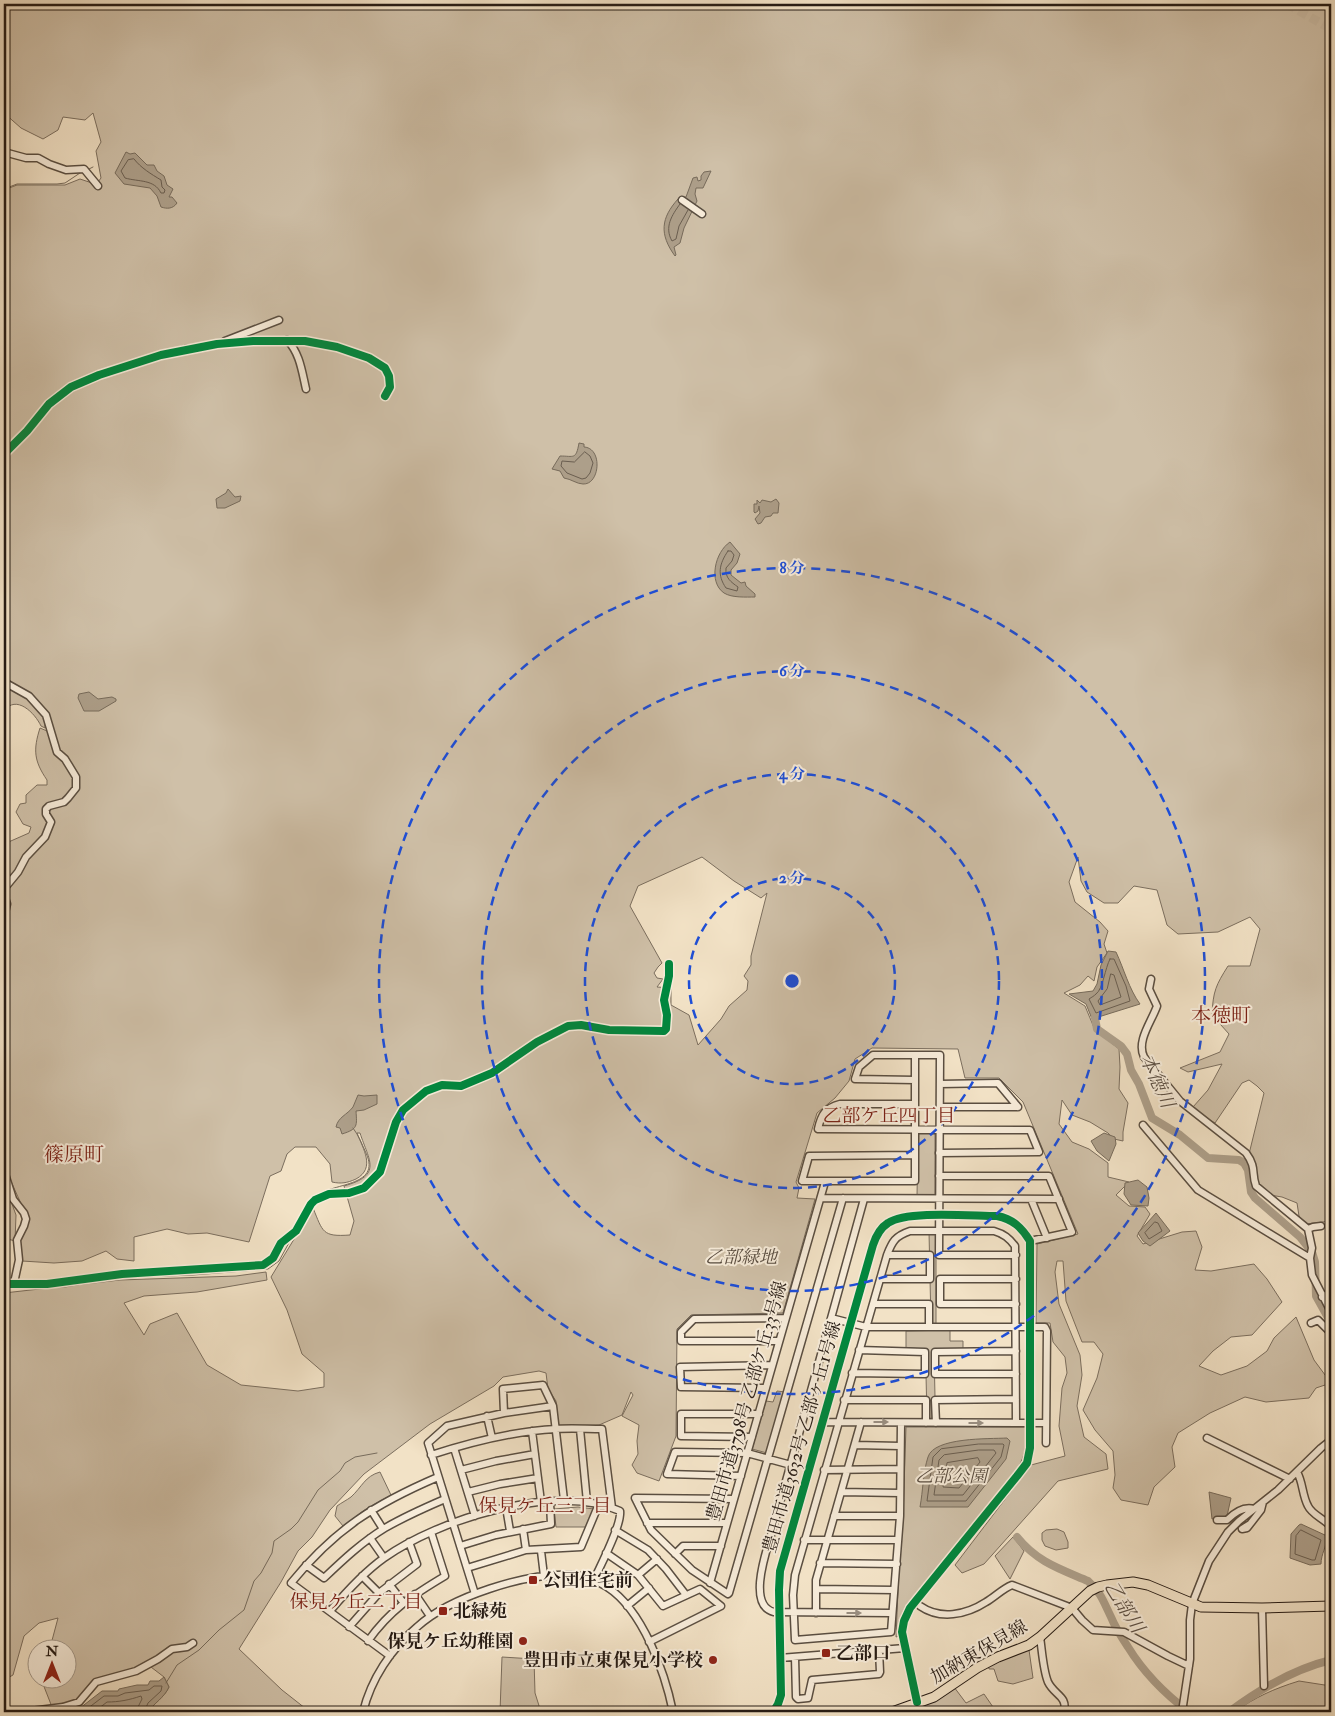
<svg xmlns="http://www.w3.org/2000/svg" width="1335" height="1716" font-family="'IM FELL Double Pica','Noto Serif JP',serif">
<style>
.green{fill:#cfc0a8;stroke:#7b6e5e;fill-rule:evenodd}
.water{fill:#ad9f8a;stroke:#776b5b}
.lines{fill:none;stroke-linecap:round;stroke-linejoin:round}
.shore{stroke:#6a5e50;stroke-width:1}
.stream{stroke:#776b5b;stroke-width:1}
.river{stroke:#ad9f8a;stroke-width:8}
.major-tunnel{stroke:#c9baa3;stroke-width:9;stroke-dasharray:9 4.5;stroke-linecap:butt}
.minor-casing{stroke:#5a4e41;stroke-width:9}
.major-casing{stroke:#271c15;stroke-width:11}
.minor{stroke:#f7ecda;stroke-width:6}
.major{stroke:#f2e2c6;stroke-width:9}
.cycleway-casing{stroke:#f7ecda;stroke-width:11}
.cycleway{stroke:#00873e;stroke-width:8}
.oneway{fill:#998e81}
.ring{fill:none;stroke:#1d4ed8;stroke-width:2.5;stroke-dasharray:9 6}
.poi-dot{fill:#8f2418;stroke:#f7ecda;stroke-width:2}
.labels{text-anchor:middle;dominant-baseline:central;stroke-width:4;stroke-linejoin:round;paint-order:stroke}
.park-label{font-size:18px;font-style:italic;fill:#594d41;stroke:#f7ecda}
.street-label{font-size:18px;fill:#271c15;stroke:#f7ecda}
.poi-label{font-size:18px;font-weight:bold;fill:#271c15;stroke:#f7ecda;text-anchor:start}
.water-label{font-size:19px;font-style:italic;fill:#5d5044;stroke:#f7ecda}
.neighbourhood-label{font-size:19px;fill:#7a1f14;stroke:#f7ecda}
.quarter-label{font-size:20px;fill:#7a1f14;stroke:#f7ecda}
.centre{fill:#1d4ed8;stroke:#f7ecda;stroke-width:2.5}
.ring-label{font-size:15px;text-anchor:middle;font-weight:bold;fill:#1d4ed8;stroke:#f7ecda;stroke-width:4;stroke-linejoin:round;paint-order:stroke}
</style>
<rect width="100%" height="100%" fill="#f2e2c6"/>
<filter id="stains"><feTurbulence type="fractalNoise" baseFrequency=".004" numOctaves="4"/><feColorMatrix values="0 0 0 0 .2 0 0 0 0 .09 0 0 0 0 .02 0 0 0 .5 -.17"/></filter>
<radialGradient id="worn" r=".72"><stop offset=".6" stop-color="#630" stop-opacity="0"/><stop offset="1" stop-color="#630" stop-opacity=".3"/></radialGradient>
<path class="green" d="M4 4H1331V1221L1306 1224 1299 1216 1297 1203 1282 1197 1270 1195 1261 1187 1256 1179V1165L1249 1154 1264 1093 1257 1086 1249 1080 1242 1083 1215 1123 1206 1118 1193 1107 1208 1090 1222 1064 1188 1072 1180 1068 1220 1052 1229 1034 1212 1015C1213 991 1216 985 1228 966H1250L1260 929 1250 917 1218 932 1178 934 1167 925 1157 890 1134 886 1118 903H1104L1087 892 1081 881 1078 857 1069 882 1075 902 1100 922 1108 931 1104 944 1107 953 1097 967 1094 981 1088 976 1080 985 1064 993 1085 1006 1095 1030 1119 1049 1120 1067 1119 1089 1128 1103 1123 1132V1141L1114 1139 1108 1133 1090 1122 1072 1115 1062 1100 1059 1124 1072 1142 1089 1149 1108 1163V1177L1129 1182 1116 1195 1129 1206 1145 1207 1150 1214 1137 1236 1143 1244 1182 1232 1196 1231 1202 1247 1195 1270 1211 1271 1254 1264 1267 1279 1282 1302 1252 1335 1231 1337 1213 1351 1199 1366 1221 1375 1247 1366 1267 1351 1274 1338 1296 1317 1314 1360 1331 1383 1316 1388 1309 1398 1266 1402 1245 1397 1210 1413 1178 1433 1172 1447 1175 1467 1154 1487 1148 1505 1121 1500 1113 1488 1115 1475 1113 1451 1095 1430 1083 1410 1097 1378 1103 1354 1094 1342H1082L1066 1301 1063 1261H1057L1055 1272 1059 1304 1080 1355 1082 1375 1077 1406 1084 1437 1106 1454 1108 1469 1058 1481 984 1564 962 1573 955 1565 1031 1465 1065 1456 1059 1426 1062 1388 1067 1373 1065 1357 1053 1342 1050 1323H1036L1037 1244 1078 1234 1023 1102 999 1078H965L958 1049 872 1048 855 1059 849 1081 835 1098 817 1113 796 1182 799 1188 797 1198 815 1199 783 1313 691 1315 677 1329 676 1436 659 1481 637 1473 632 1465 638 1454 637 1441 639 1425 622 1416 633 1395 631 1392 622 1415 599 1425 560 1426 558 1423 556 1401 548 1389 546 1373 539 1371 503 1377 494 1386 430 1424 364 1474 330 1510 312 1537 298 1551 281 1582 239 1649 282 1690 310 1712H148C154 1703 164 1698 169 1687L164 1677 147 1664 136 1671 95 1681 84 1694 74 1701 52 1707 43 1684 44 1679 68 1678V1648H50L58 1618 39 1623 24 1636 13 1675 4 1680V1293L120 1280 236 1276 266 1272 267 1280 197 1292 144 1296 124 1303 144 1335 150 1324 177 1313 207 1365 241 1385 298 1391 324 1387V1373L302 1354 287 1310 271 1277 313 1208C323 1232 322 1237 350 1235L354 1221 344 1186C383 1175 369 1161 360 1133H357C363 1149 376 1168 356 1179 347 1183 341 1184 332 1182L330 1164 316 1147H295L287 1154 281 1171 270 1176 249 1242 207 1233 188 1234 167 1229 134 1237V1261L117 1259 106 1251 82 1261 54 1263 22 1261 19 1240 24 1230 23 1208 4 1166V1076L5 1063 4 1060V922L10 902 4 892V844L29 833 31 827 23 824 16 812 20 804 26 803V795L37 785H47V780C34 761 33 750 40 728L47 731 50 721C36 702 28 688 4 682V458L32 430 62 396 99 375 160 357 222 346 283 343 346 347 329 342 307 338 286 337 185 345 69 385 53 396 4 451V190L17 185H65L80 179 92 183 98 182 101 178 96 151 101 142 93 113 85 120 63 117 58 130 43 139 21 128 4 113ZM702 857 734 881 761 898 767 893 751 956V965L744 976 748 981 747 990 729 1006 721 1019 698 1045 689 1015 671 1005V988L657 987 663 979 657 978 654 973 658 967 662 963 630 906 638 886Z
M4 684C20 694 46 707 45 728L41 726C35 713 16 694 4 711Z
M918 1132 935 1133V1196L917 1197Z
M4 1182 16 1215 15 1241 4 1238Z
M929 1232 936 1233V1324H931Z
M950 1330V1341H963V1349L934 1350 935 1397H933L932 1421 927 1419 926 1375 928 1376V1349L906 1348V1331Z
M777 1391 785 1392 767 1453 752 1449 766 1401 773 1402Z
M906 1427H1026L1027 1429C1027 1447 1024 1460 1014 1474L906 1605 899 1621V1636L896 1637 899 1567 903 1518Z
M380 1472 391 1495 366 1509 343 1526 335 1516 337 1506C341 1503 347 1500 351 1497 362 1487 365 1476 380 1472Z
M578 1507 594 1509 586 1527H556L554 1509Z
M1057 1529 1064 1532 1068 1542V1548L1056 1550 1045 1546 1042 1540V1533L1046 1530Z
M1013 1537 1024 1551 1010 1579 995 1556Z
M1026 1649 1029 1650 1033 1678 1013 1684 998 1681 994 1669H989L988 1664Z
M502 1657 534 1659 535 1693 541 1712H500Z
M1299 1681 1331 1686V1712H1234C1256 1697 1273 1689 1299 1681Z
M954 1687 966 1703 984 1694 993 1707 1004 1712H897Z"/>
<path class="water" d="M126 152 130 154 135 153 147 165H154L157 171 164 176 167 185 173 189 169 197H172L177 203C173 209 167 209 161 207L157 196 150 188 124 184 115 173Z
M711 171 703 188H696L695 194 697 201 684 228 680 243 674 247 676 255 675 256C659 234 661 218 678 199L686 197 693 178 697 177 698 181 701 180V176L704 172Z
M579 443 584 444V447C603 448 600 485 583 484 577 484 571 479 564 478L560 471 552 469 560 456C574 456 576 460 579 443Z
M228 489 235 497 241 496 240 501 225 508H217L216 499 226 493Z
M776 499 779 503 778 513H773L771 516 765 517 761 523 758 524 755 519 760 513 759 506 758 511 755 513 754 512V504H757V500L760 503 762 500 771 502Z
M730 542 740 554 737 563 731 570V575L741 583 745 582 746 586 755 594V597C746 597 732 598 724 593 708 582 715 552 730 542Z
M89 692 98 699 112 697 116 699V701L99 711H84L78 698 79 694Z
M1108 951 1116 952C1124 969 1129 989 1140 1004L1092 1019 1086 1004 1069 994 1093 991 1097 984 1101 965Z
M358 1095 364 1096 377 1095V1104L364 1110 356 1111C357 1126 358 1129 342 1134L340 1128 336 1127C338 1117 347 1115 353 1107 355 1103 356 1099 358 1095Z
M1104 1133 1115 1137 1116 1144 1109 1161 1097 1151 1091 1141Z
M1138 1180 1147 1187 1149 1198 1148 1206 1131 1205 1124 1194 1125 1183Z
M1156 1213 1170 1231 1150 1246 1143 1241 1138 1233Z
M1007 1438 1010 1441 1006 1459 968 1507H920C923 1491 923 1472 928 1457 934 1437 989 1439 1007 1438Z
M1209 1492 1231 1498 1227 1516 1212 1519Z
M1301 1524 1327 1536C1327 1546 1321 1554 1321 1564L1310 1565 1290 1558 1291 1534 1299 1525Z
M164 1677 169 1687C164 1698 154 1703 148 1712H64L66 1710 80 1708 102 1691H118L119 1689 137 1685H148L150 1681H159Z"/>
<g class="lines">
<path class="shore" d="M134 159C141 168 151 174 161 180L162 187 165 190 164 193H161C154 179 139 182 125 178L121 171 128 160Z
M680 204C672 215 664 227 672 241L676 239 679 226 688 210
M585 452 590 456 593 463 590 473 586 478 582 479 567 473 561 466 562 461 574 462Z
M728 551H731L734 555 732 561 726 568C725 578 731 582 738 587L737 591 726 588C717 575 719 564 728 551Z
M1110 959H1114L1126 986 1130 1001 1096 1013 1089 999C1092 997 1094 996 1096 994 1103 989 1105 968 1110 959Z
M1111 974 1114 975 1121 997 1100 1005 1098 1001 1107 989Z
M1155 1222 1158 1223 1162 1231 1149 1239 1145 1233Z
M979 1444H1003L1004 1445 1001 1457 966 1501H927L933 1457 941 1449Z
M979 1450H994L996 1453 963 1495H934L939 1460 944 1455Z
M978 1458 980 1462 959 1488 943 1487 947 1463Z
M1301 1530 1321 1540 1315 1560H1312L1295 1554 1296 1536Z
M83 1712 104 1696H118L125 1693 149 1690 154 1686H162L161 1691 148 1703 144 1712
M94 1712 107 1702C119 1702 129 1700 141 1696L142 1699 138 1707V1712"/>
<path class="stream" d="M87 170 93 167
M4 189 17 184H57L65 183 83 171
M314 1197C331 1182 382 1188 366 1153 362 1144 359 1136 353 1128
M292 1230 307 1206
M4 1288 65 1287 118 1278 193 1275 268 1269 279 1261 291 1239
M166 1683 177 1665 199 1650 219 1630 244 1610 254 1581 261 1573 272 1553 274 1541 291 1529 298 1522 318 1490 340 1471 345 1463 355 1457 377 1453"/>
<path class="river" d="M1095 1018 1097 1029 1121 1046 1127 1054 1131 1070 1139 1084 1152 1118 1180 1135 1208 1158 1239 1160 1244 1163 1248 1170 1251 1192 1255 1198 1300 1237 1312 1252 1315 1262 1316 1296 1331 1323
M1017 1537C1037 1562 1060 1569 1088 1581 1102 1594 1103 1601 1111 1617 1115 1627 1122 1638 1128 1647 1144 1673 1165 1694 1189 1712
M1229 1712C1260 1689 1293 1669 1331 1660"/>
<path class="major-tunnel" d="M1287 4 1331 29"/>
<g class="minor-casing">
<path id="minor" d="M4 152 26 158H38L49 164 66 170 84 169 98 186
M682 200 702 214
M287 340C300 353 302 372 306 389
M225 341 279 320
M4 454 27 431 49 404 71 387 99 375 161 355 217 344 253 341H305L337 347 369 358 385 368 389 376 390 387 385 396
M4 682 29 696 46 715 57 752 65 759 76 777V788L68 798 64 802 49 806 46 809V814L51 822 45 837 26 857 18 872 4 889
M4 895 7 904 4 917
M1151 979 1149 989 1157 1006C1152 1021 1136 1041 1144 1057L1180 1101 1246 1153C1257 1168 1251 1172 1256 1186L1308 1229 1312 1248 1310 1258 1312 1275 1331 1312
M4 1064V1073
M915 1080 855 1079 859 1067 873 1055H940L939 1255H1016
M940 1084 998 1083 1018 1107
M915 1104H840C825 1108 821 1115 818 1129L1030 1130 1039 1152 939 1153
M940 1107H1018
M1143 1125 1198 1190 1310 1258
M915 1155 809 1156 802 1181H915C915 1139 915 1097 915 1055
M4 1171 13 1199 24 1213 26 1219 24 1226 17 1240 19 1260 14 1283
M939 1176H1049L1072 1232 1030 1241
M821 1198 1059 1199
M864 1199 771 1535C766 1552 747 1606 774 1612L891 1613
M1031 1199 1047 1238
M1308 1229 1313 1227 1321 1226
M880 1279H930V1255H887
M4 1284H47L122 1274 263 1265 273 1258 281 1243 296 1231 311 1204 315 1200 329 1194 349 1193 364 1188 380 1172 396 1122 403 1110 426 1091 442 1085 461 1086 492 1073 537 1042 568 1026 581 1025 609 1030 664 1031 666 1029 667 1015 664 1000 669 976V964
M1322 1297 1331 1292
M873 1304H929V1327
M1016 1304H940V1279H1016
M831 1318 866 1327H1045L1047 1331 1046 1443
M1311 1323 1318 1320 1331 1333
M779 1341H681V1332L694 1319 786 1318
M852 1373 925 1374V1352L859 1350
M1016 1374H935V1352L1016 1351
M766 1388 681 1387 680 1367 772 1365
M844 1400H926V1423
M504 1413 503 1389 543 1385 553 1406 564 1500
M487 1416 492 1438
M822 1422 1046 1423
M901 1423 900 1516 891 1632 795 1640 793 1595 795 1575 887 1255C892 1242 895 1236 910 1231H994C1004 1234 1009 1238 1015 1246L1016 1423
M936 1423 935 1400 1016 1399
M580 1429 587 1502
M532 1431 541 1502
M752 1437 681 1436V1414H759
M1207 1438 1290 1479
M855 1445 900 1446
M454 1448 475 1516
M431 1455C471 1442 514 1431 556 1429 571 1428 587 1429 602 1429L612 1508
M461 1470 496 1461 535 1454
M824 1470 900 1469
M1297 1472C1303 1482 1302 1495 1308 1506 1312 1515 1325 1519 1331 1527
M741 1476 667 1474 675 1452 747 1453 791 1465
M468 1492 500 1484 538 1478
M841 1492 900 1493
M734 1499 635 1498 651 1530 692 1570 728 1594 729 1593 843 1198
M506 1507 510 1531
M371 1510 383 1529
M834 1516H900
M1217 1520H1227C1234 1513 1244 1506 1254 1509
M647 1523H727
M1250 1524 1242 1529 1247 1528 1261 1510 1263 1502
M523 1529 526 1550
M615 1530 648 1550 666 1569 686 1595
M370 1538 384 1558
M804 1540H898
M460 1546 496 1535 551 1524 550 1502
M541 1551 544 1576
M606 1553 638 1575 663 1606 700 1589 721 1606 649 1642
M675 1554 683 1546H721
M820 1563 897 1564
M306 1565 324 1578C343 1560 362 1542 385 1528 404 1517 424 1508 445 1499
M467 1568 526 1550 581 1547 599 1504
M638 1575 657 1559
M362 1576 379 1593
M710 1583 825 1182
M389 1584 403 1602
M816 1589 894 1590
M415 1594 430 1616
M475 1594 428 1443 447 1426 504 1413 553 1406
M627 1606 649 1588
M920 1606C940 1620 966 1615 986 1602 995 1597 1002 1589 1012 1585L1072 1608 1082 1620 1093 1630 1124 1632 1168 1656 1189 1666
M1330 1606 1331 1647
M1262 1608 1264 1686
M330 1611C346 1592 363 1573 384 1558 439 1519 556 1482 620 1511 622 1525 600 1566 594 1580
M816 1613V1580L861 1422
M349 1627 379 1593 417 1564 409 1542
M1040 1637C1042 1650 1043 1670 1048 1682 1054 1695 1068 1696 1064 1712
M368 1641C390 1610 413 1595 445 1576L431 1532
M390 1656 291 1583C335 1529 375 1504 438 1477
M795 1657 796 1697 798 1699 808 1698 812 1680 879 1674 880 1672 879 1650
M780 1658 905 1648
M23 1712 63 1707 79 1702 96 1682 136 1671 158 1659 172 1649 187 1647 193 1643
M363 1712C371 1679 391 1649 417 1627 450 1597 527 1572 572 1575 585 1575 597 1581 607 1587 643 1610 665 1673 673 1712
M773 1712 778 1704 781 1695 779 1590 780 1571 873 1245C876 1236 880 1228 888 1223 907 1210 972 1216 997 1216 1013 1219 1022 1228 1030 1241V1448L1027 1463 1017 1476 910 1608 904 1621 902 1632 917 1702
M1182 1712 1190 1659V1620L1192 1604 1209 1561 1228 1532 1239 1521 1278 1490 1321 1448 1331 1440"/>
</g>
<g class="major-casing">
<path id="major" d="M892 1712 934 1697 977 1668 998 1657 1029 1645 1040 1637 1090 1591 1098 1587 1107 1585 1133 1582 1148 1585 1201 1607 1262 1608 1331 1606"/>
</g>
<use href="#minor" class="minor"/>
<use href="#major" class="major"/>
<g class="cycleway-casing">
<path id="cycleway" d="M4 454 27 431 49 404 71 387 99 375 161 355 217 344 253 341H305L337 347 369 358 385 368 389 376 390 387 385 396
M4 1284H47L122 1274 263 1265 273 1258 281 1243 296 1231 311 1204 315 1200 329 1194 349 1193 364 1188 380 1172 396 1122 403 1110 426 1091 442 1085 461 1086 492 1073 537 1042 568 1026 581 1025 609 1030 664 1031 666 1029 667 1015 664 1000 669 976V964
M773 1712 778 1704 781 1695 779 1590 780 1571 873 1245C876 1236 880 1228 888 1223 907 1210 972 1216 997 1216 1013 1219 1022 1228 1030 1241V1448L1027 1463 1017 1476 910 1608 904 1621 902 1632 917 1702"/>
</g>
<use href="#cycleway" class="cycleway"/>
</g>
<defs><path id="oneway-solid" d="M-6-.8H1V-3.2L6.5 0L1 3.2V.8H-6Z" transform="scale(1.25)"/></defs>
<g class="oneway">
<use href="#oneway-solid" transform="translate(881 1422)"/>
<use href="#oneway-solid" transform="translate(976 1423)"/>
<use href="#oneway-solid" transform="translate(854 1613)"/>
</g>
<g class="ring">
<circle cx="792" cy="981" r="103"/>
<circle cx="792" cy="981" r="207"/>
<circle cx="792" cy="981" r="310"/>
<circle cx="792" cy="981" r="413"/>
</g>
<g class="poi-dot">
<rect x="528" y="1575" width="10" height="10" rx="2.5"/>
<rect x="438" y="1606" width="10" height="10" rx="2.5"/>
<circle cx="523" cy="1641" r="5"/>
<rect x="821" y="1648" width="10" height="10" rx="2.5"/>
<circle cx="713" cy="1660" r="5"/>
</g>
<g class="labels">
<g class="park-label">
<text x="741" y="1257">乙部緑地</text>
<text x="951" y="1476">乙部公園</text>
</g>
<g class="street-label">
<text transform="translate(747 1401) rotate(-74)">豊田市道3798号 乙部ケ丘33号線</text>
<text transform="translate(802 1437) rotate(-74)">豊田市道3632号 乙部ヶ丘1号線</text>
<text transform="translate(979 1652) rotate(-30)">加納東保見線</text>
</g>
<g class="poi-label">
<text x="543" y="1580">公団住宅前</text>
<text x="453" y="1611">北緑苑</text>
<text x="513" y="1641" text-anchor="end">保見ケ丘幼稚園</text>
<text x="836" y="1653">乙部口</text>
<text x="703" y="1660" text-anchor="end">豊田市立東保見小学校</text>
</g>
<g class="water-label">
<text transform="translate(1157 1081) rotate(66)">本徳川</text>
<text transform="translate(1124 1607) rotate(58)">乙部川</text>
</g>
<g class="neighbourhood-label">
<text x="889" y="1116">乙部ケ丘四丁目</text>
<text x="545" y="1506">保見ケ丘三丁目</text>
<text x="356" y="1602">保見ケ丘二丁目</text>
</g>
<g class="quarter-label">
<text x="1221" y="1015">本徳町</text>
<text x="74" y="1154">篠原町</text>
</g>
</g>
<circle cx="792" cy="981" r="8" class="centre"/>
<g class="ring-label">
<text x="792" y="573">8 分</text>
<text x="792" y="676">6 分</text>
<text x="792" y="779">4 分</text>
<text x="792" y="883">2 分</text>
</g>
<rect width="1335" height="1716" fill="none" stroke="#f2e2c6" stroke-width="20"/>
<rect x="5" y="5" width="1325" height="1706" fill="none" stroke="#271c15" stroke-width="2.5"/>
<rect x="10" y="10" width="1315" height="1696" fill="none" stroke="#271c15"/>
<g transform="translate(52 1664)"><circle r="24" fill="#f7ecda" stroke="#a4998b"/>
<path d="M0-4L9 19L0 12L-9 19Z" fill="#8f2418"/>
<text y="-8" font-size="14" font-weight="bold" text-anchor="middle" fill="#271c15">N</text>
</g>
<rect width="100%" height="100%" filter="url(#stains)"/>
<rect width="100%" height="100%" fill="url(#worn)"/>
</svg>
